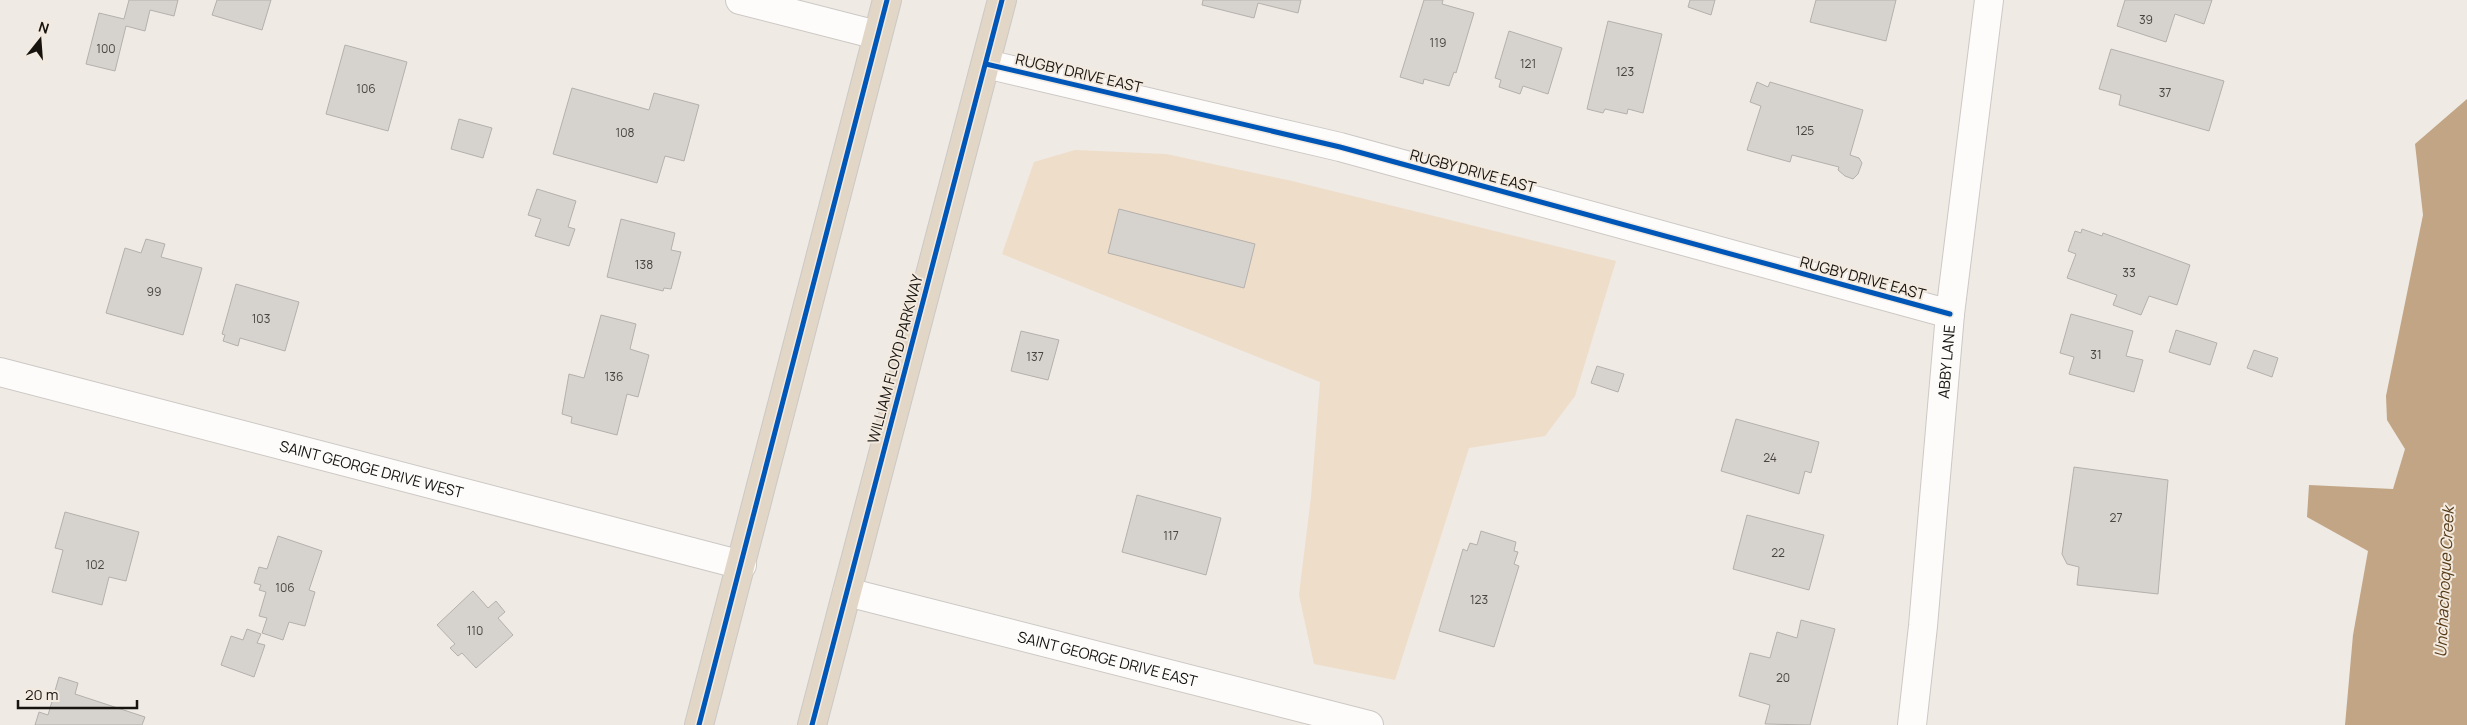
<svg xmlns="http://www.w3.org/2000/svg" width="2467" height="725" font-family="Manrope,sans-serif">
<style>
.green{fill:#eeddc9}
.water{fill:#c2a585}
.building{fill:#d6d2cd;stroke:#b4b0ac}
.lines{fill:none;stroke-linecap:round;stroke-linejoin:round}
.street-casing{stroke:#ccc8c4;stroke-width:30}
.highway-casing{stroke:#cbc9c6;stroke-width:30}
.street{stroke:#fdfcfb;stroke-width:28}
.highway{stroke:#e2d6c6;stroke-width:28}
.cycleway-casing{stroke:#f3eae0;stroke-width:8}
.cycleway{stroke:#0057b8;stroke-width:5}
.labels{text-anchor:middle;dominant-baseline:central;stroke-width:4;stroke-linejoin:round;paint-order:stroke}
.number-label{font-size:12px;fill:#484440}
.street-label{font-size:15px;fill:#171410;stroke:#f3eae0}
.water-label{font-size:16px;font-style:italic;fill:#573b17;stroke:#f3eae0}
</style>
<rect width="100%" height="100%" fill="#efeae4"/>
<path class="green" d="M1075 150 1166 154 1292 181 1616 261 1575 396 1545 436 1469 448 1395 680 1314 664 1299 595 1311 497 1320 382 1002 254 1034 162Z"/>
<path class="water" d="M2467 99V725H2345L2353 635 2368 551 2307 517 2309 485 2393 489 2405 449 2387 420 2386 396 2423 215 2415 144Z"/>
<path class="building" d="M129 0H178L174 16 150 10 145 31 126 26 115 71 86 64 99 13 124 19Z
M217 0H271L262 30 212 15Z
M1203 0H1301L1298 13 1258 3 1254 18 1202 5Z
M1424 0H1443L1442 4 1474 13 1456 73 1454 72 1449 86 1424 79 1423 84 1400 77Z
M1690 0H1715L1711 15 1688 7Z
M1816 0H1896L1886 41 1810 22Z
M2125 0H2212L2204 24 2175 14 2166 42 2117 26Z
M1608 21 1662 34 1643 113 1628 109 1627 114 1605 109 1603 113 1587 109Z
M1509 31 1562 48 1548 94 1523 86 1520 94 1499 87 1501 80 1495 78Z
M345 45 407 62 388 131 326 114Z
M2111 49 2224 81 2209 131 2119 105 2121 95 2099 89Z
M1757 82 1768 87 1770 82 1863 110 1850 155 1859 158 1862 163 1858 174 1853 179 1845 176 1838 170 1839 167 1792 155 1790 162 1747 150 1761 106 1750 102Z
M572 88 649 110 654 93 699 105 684 161 665 156 657 183 553 154Z
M459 119 492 128 483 158 451 149Z
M537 189 576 201 568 227 575 229 569 246 535 236 541 219 528 215Z
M1119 209 1255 244 1244 288 1108 253Z
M621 219 675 233 671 250 681 252 671 289 664 288 663 291 607 277Z
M2082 229 2102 236 2103 233 2190 265 2177 305 2149 296 2141 315 2113 305 2117 295 2067 278 2076 254 2068 251 2075 231 2081 233Z
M146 239 165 244 161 257 202 268 183 335 106 313 125 248 141 253Z
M236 284 299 302 285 351 240 338 238 346 223 341 225 335 222 334Z
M2071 314 2133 331 2126 356 2143 360 2134 392 2069 374 2074 357 2060 353Z
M601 315 636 324 630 349 649 355 638 397 627 394 617 435 571 423 572 417 562 414 569 374 584 378Z
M2176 330 2217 343 2210 365 2169 352Z
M1021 331 1059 340 1048 380 1011 371Z
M2254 350 2278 358 2272 377 2247 368Z
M1597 366 1624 374 1618 392 1591 383Z
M1736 419 1819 442 1811 473 1805 471 1799 494 1721 471Z
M2074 467 2168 480 2158 594 2077 585 2079 567 2067 564 2062 554Z
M1137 495 1221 518 1206 575 1122 552Z
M65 512 139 532 126 581 109 577 102 605 52 592 63 550 55 548Z
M1747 515 1824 535 1809 590 1733 569Z
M1481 531 1516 542 1514 551 1518 552 1514 564 1519 566 1494 647 1439 631 1463 549 1467 551 1470 543 1477 545Z
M278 536 322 551 309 590 315 592 305 626 289 622 283 640 262 633 267 618 259 616 266 592 259 590 261 585 254 583 259 567 267 569Z
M473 591 488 608 496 601 505 612 498 618 513 635 476 668 462 653 458 656 450 648 455 644 437 625Z
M1801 620 1835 629 1810 725 1765 724 1770 705 1739 696 1750 653 1770 658 1777 632 1797 638Z
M247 629 261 634 257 643 265 645 254 677 221 665 231 636 243 640Z
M59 677 78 683 75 694 145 717 142 725H35L39 712 48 715Z"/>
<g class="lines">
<g class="street-casing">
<g id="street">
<path d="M740 0 877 35"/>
<path d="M986 64 1340 147 1950 314"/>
<path id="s1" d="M0 372 742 565"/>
<path id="s2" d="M847 592 1369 725"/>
<path id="s3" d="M1912 725 1923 626 1950 314 1989 0"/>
</g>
</g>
<g class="highway-casing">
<path id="highway" d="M699 725 887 0
M812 725 1002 0"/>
</g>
<use href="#street" class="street"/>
<use href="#highway" class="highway"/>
<g class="cycleway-casing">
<path id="cycleway" d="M986 64 1340 147 1950 314
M699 725 887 0
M812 725 1002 0"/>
</g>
<use href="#cycleway" class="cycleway"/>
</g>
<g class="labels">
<g class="number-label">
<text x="2146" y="19">39</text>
<text x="1438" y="42">119</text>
<text x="106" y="48">100</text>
<text x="1528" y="63">121</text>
<text x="1625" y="71">123</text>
<text x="366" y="88">106</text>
<text x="2165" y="92">37</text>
<text x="1805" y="130">125</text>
<text x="625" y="132">108</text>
<text x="644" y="264">138</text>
<text x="2129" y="272">33</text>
<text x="154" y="291">99</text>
<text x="261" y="318">103</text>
<text x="2096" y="354">31</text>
<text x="1035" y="356">137</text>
<text x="614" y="376">136</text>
<text x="1770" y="457">24</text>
<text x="2116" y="517">27</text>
<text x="1171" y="535">117</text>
<text x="1778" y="552">22</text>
<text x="95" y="564">102</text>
<text x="285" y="587">106</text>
<text x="1479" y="599">123</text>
<text x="475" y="630">110</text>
<text x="1783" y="677">20</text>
</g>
<g class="street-label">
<text transform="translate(1079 73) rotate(13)">RUGBY DRIVE EAST</text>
<text transform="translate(1473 171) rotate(15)">RUGBY DRIVE EAST</text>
<text transform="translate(1863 278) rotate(15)">RUGBY DRIVE EAST</text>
<text transform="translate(895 359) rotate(-75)">WILLIAM FLOYD PARKWAY</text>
<text stroke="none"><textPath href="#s3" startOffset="365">ABBY LANE</textPath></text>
<text stroke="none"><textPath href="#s1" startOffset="384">SAINT GEORGE DRIVE WEST</textPath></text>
<text stroke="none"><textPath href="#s2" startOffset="269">SAINT GEORGE DRIVE EAST</textPath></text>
</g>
<g class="water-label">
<text transform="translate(2444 582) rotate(-87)">Unchachoque Creek</text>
</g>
</g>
<g transform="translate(40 40) rotate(17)" stroke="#f3eae0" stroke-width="4" paint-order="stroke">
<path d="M0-4L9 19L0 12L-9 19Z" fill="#171410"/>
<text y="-8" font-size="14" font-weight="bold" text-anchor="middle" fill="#171410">N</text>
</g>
<path d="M18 700v8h119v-8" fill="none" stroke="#171410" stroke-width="2.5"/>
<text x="25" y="700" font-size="15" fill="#171410" stroke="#f3eae0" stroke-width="4" paint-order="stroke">20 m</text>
</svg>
